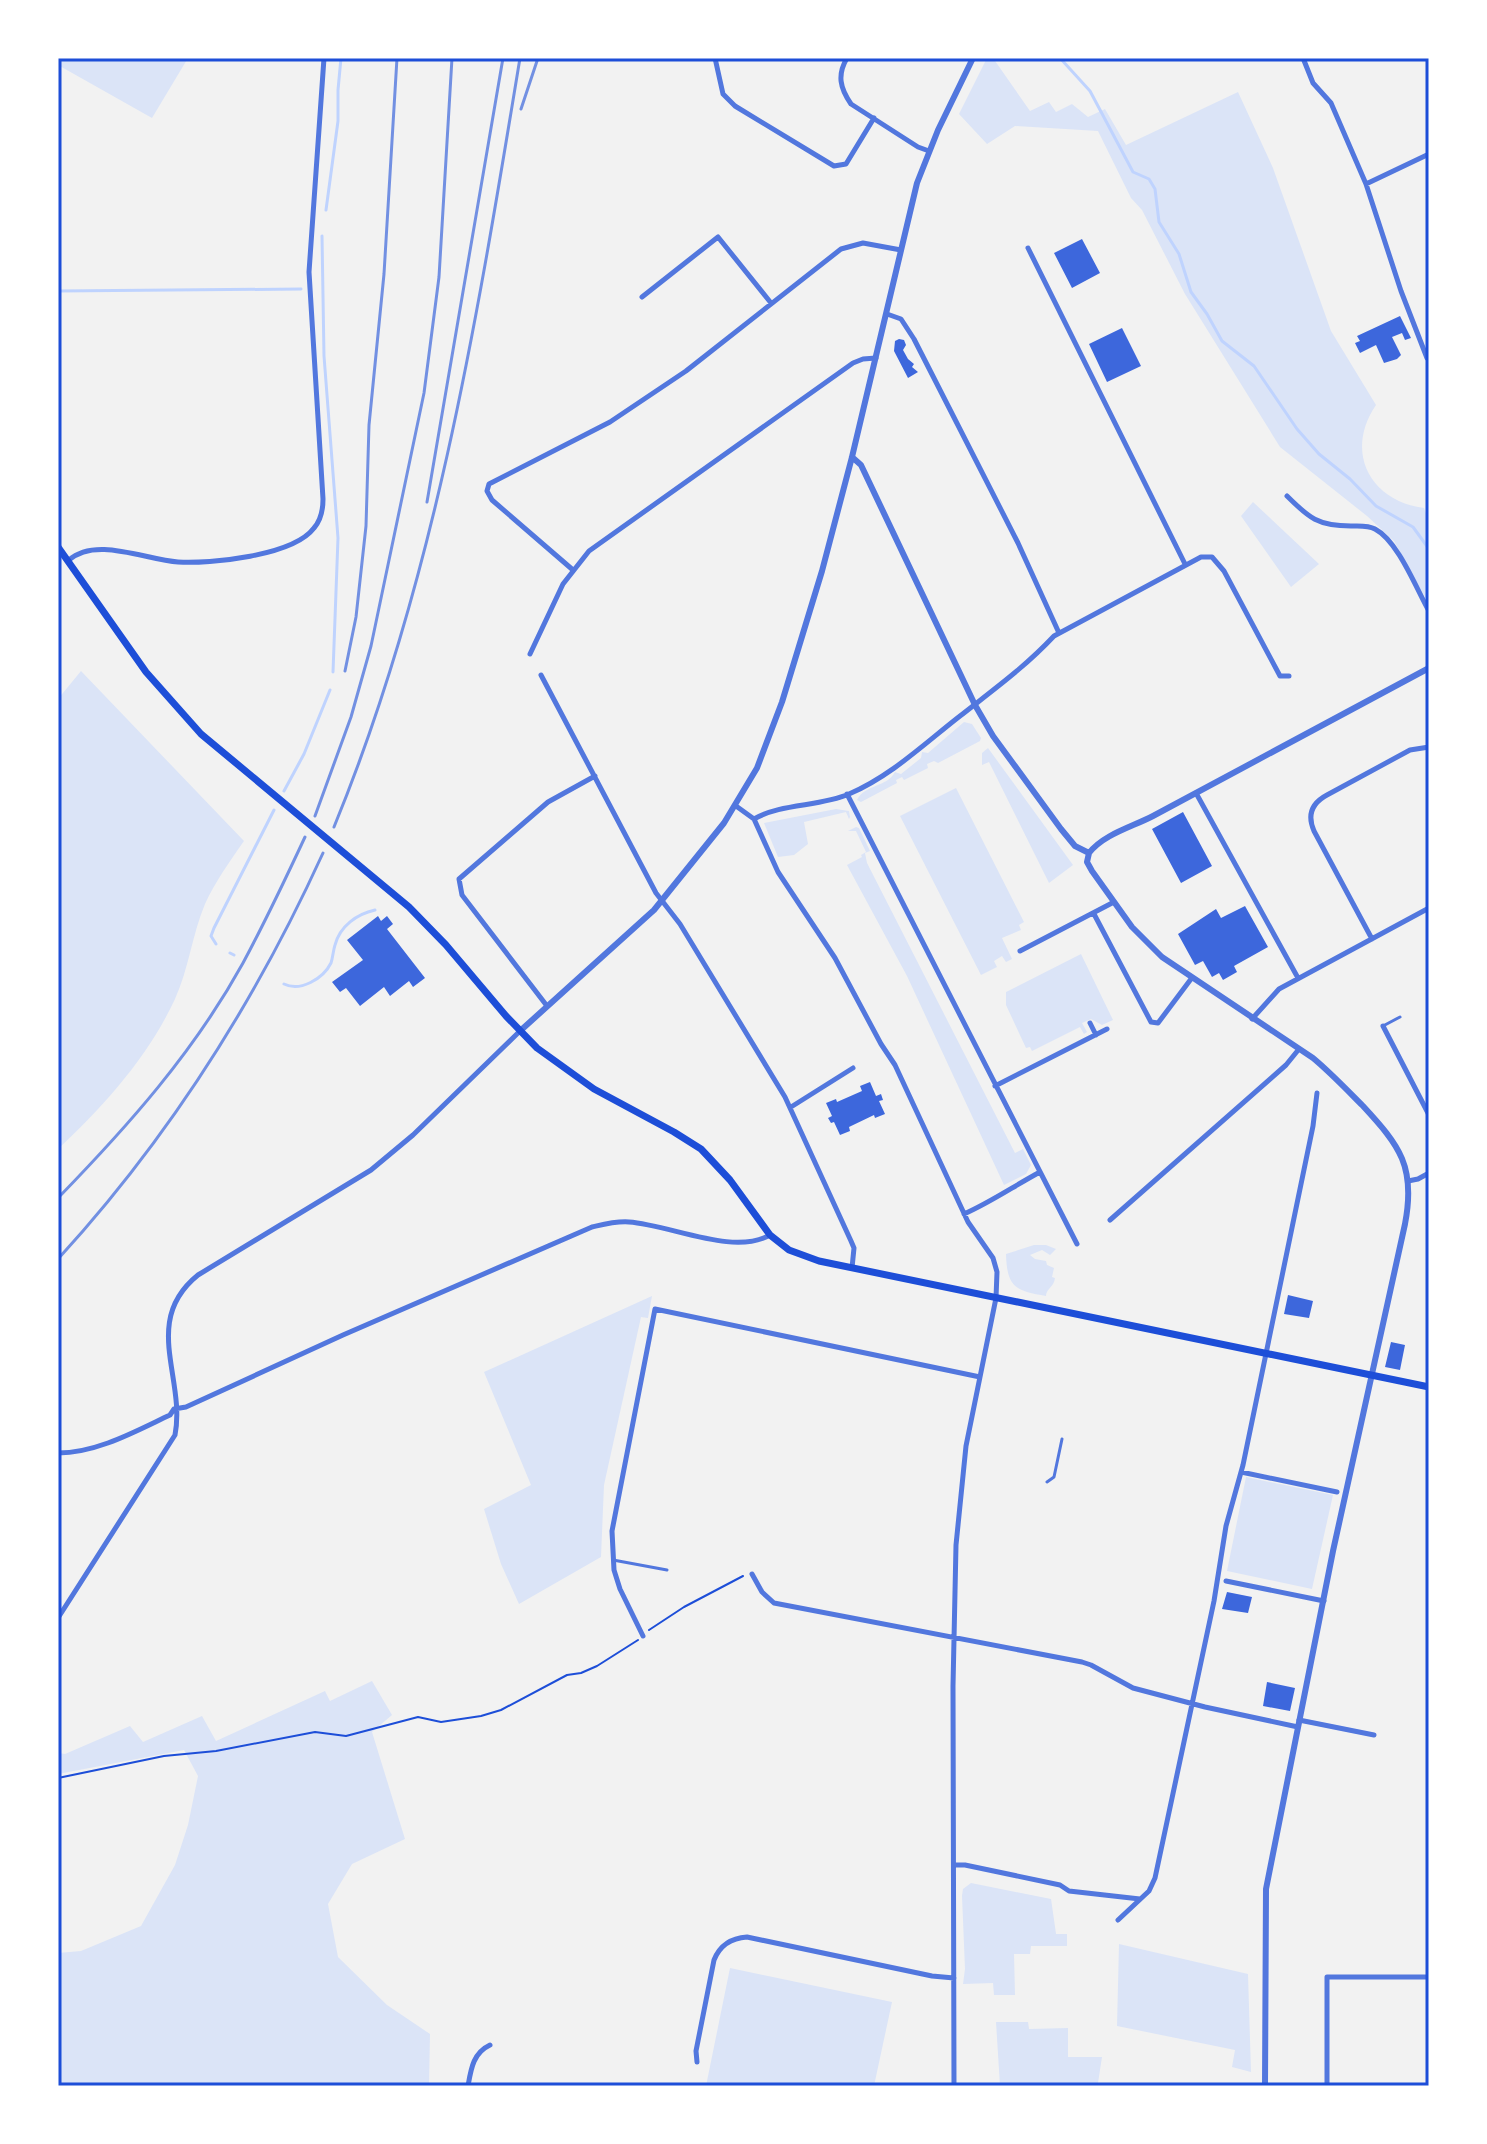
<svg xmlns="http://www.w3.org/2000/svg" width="1487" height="2144" font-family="'DM Sans',sans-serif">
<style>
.green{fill:#dbe4f7}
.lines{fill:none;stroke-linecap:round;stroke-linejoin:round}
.stream{stroke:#bfd3fe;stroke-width:3}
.building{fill:#3d67dc}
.path{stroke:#1d4ed8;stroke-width:2}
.service{stroke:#5277de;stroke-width:3}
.minor{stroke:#5277de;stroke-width:5}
.tertiary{stroke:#5277de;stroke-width:6}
.secondary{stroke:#1d4ed8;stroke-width:7}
.rail{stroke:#7290e2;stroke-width:3}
.neatline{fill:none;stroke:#1d4ed8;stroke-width:3}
</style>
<rect width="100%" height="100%" fill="#f2f2f2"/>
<path class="green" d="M58 58H188L152 118 58 65Z
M987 58H993L1030 111 1049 102 1056 112 1072 104 1088 117 1105 109 1126 145 1238 92 1273 168 1331 331 1376 405C1344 452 1370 501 1424 508L1429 521V604L1394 541 1367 516 1280 447 1185 294 1142 210 1131 198 1098 131 1015 126 987 144 959 114Z
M1253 502 1319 564 1291 587 1241 516Z
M81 671 244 841C230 861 215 882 205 904 192 935 189 968 175 999 148 1057 104 1106 58 1149V699Z
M964 722 972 724 981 738 980 741 938 763 934 761 927 764 928 768 904 780 902 777 896 780 897 783 861 802 857 800C865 784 886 788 895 772L901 774 921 758 922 752 928 753Z
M988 748 1073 865 1049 883 989 762 982 765V753Z
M956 788 1024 922 1019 925 1021 930 1002 938 1012 959 1006 962 1002 956 994 961 997 967 981 975 900 816Z
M836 809 849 811 850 817 849 819 846 812 804 822 808 844 794 855 778 857 764 823Z
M856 827 859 828 870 851 865 853 867 863 1015 1153 1023 1149 1031 1165 1026 1174 1004 1185 907 976 847 865 862 857 861 855 866 852 856 831H848Z
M1081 954 1113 1020 1102 1025 1091 1019 1082 1023 1087 1032 1084 1034 1080 1027 1032 1051 1030 1047 1026 1048 1006 1005V992Z
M1034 1245H1046L1056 1249 1050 1255 1042 1250 1030 1255 1035 1259 1046 1261 1047 1265 1054 1268 1052 1277 1055 1278C1054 1287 1046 1289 1046 1296 1015 1291 1007 1287 1006 1254Z
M652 1296 648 1318 641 1317 604 1485 601 1557 519 1604 501 1564 484 1509 531 1485 484 1372Z
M1246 1477 1333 1495 1312 1589 1227 1571Z
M372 1681 392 1715 372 1732 405 1839 352 1864 328 1904 338 1957 387 2005 430 2034 429 2086H58V1953L81 1951 141 1926 175 1865 188 1825 198 1776 184 1750 58 1774V1753L65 1754 130 1726 143 1742 202 1716 216 1741 325 1691 330 1701Z
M971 1883 1051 1899 1056 1934H1067V1946H1031L1030 1954H1014L1015 1995H994L993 1983 963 1984 965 1969 962 1896 963 1889Z
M1119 1944 1248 1974 1251 2072 1232 2067 1235 2050 1117 2026Z
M730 1968 892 2002 874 2086H706Z
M996 2022H1028L1029 2029 1068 2028V2057H1102L1098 2083 1109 2086H1000Z"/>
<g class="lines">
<path class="stream" d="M1060 58 1090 91 1133 172 1149 179 1155 189 1159 222 1179 254 1191 292 1207 314 1222 341 1254 366 1297 429 1319 454 1350 479 1376 506 1413 527 1429 549
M326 210 338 121V90L341 58
M322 236 324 356 338 538 333 672
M58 291 301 289
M284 791 304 754 330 690
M216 944 211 936 214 928 274 810
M230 953 234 955
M284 984C300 992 323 979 331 963 333 957 333 951 335 945 340 926 357 914 375 910"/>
</g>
<path class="building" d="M1082 239 1100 273 1072 288 1054 253Z
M1400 316 1411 338 1405 340 1402 333 1392 337 1401 355 1397 359 1384 363 1376 345 1360 353 1355 343 1360 341 1357 336Z
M1122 328 1141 366 1107 382 1089 344Z
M899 339 904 340 906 345 903 350 908 359 914 364 912 367 918 372 908 378 894 351 895 341Z
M1183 812 1212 866 1181 883 1152 829Z
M1245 906 1268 947 1234 966 1237 972 1223 980 1219 973 1212 977 1203 961 1195 965 1178 934 1216 909 1221 918Z
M378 916 381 921 387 916 393 924 387 929 425 978 413 987 409 981 390 996 384 987 360 1006 346 988 340 992 332 982 363 960 347 940Z
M870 1082 876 1096 881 1094 883 1100 879 1101 885 1114 875 1118 874 1115 849 1127 850 1131 840 1135 834 1122 831 1123 828 1118 832 1116 826 1103 836 1099 837 1102 862 1091 860 1086Z
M1288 1295 1313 1301 1309 1318 1284 1314Z
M1391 1342 1405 1345 1400 1370 1385 1367Z
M1227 1592 1252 1597 1248 1613 1222 1609Z
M1267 1682 1295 1688 1290 1711 1263 1706Z"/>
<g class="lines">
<path class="path" d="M649 1630 684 1607 743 1576
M58 1778 164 1756 216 1751 315 1732 346 1736 418 1717 441 1722 481 1716 501 1710 567 1675 581 1673 597 1666 638 1640"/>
<path class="service" d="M1383 1026 1400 1017
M1047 1482 1054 1477 1062 1439
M613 1560 667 1570"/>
<path class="minor" d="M715 58 723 94 735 106 834 166 846 164 874 118
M847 58C837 75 840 88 851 104L918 147 929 151
M1303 58 1313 83 1331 103 1366 184 1401 291 1427 358 1429 357
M1366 184 1429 154
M1028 248 1185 564
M642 297 718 237 771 303
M887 314 901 319 914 339 1018 543 1059 633
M1287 496C1309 518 1318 526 1351 526 1358 526 1368 525 1375 529 1398 541 1416 588 1429 611
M69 560C96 536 146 560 178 562 210 564 293 556 314 528 321 520 323 509 323 499L309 272 324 58
M573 570 492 500 487 491 489 484 610 422 686 371 841 249 863 243 901 250
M530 654 563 584 589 551 853 363 863 359 876 358
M541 675 656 893 680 924 785 1097 851 1241 854 1248 852 1268
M1196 793 1298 978
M847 794 1077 1244
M736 806 754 819 778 872 835 958 881 1044 895 1065 968 1222 993 1258 997 1272 996 1298 966 1446 956 1545 953 1686 954 2086
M754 819C782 803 819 807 849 794 891 776 924 744 960 716 993 690 1025 667 1054 636L1201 557H1212L1224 571 1280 676H1289
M1094 914 1151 1022 1158 1023 1191 979
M1372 939 1314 831C1307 815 1312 803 1327 795L1410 750 1429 747
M1020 951 1114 902
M547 1006 462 895 459 879 548 802 595 776
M1252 1019 1279 989 1429 908
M1090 1023 1096 1035
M1383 1026 1429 1115
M995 1086 1107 1029
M791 1107 853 1068
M1408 1181 1418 1179 1429 1173
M964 1214C991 1202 1014 1186 1040 1172
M1110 1220 1286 1065 1299 1049
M58 1453C97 1453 136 1431 170 1415L174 1409 186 1407 343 1335 592 1227C605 1224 616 1221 629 1222 671 1225 733 1256 770 1235
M1241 1472 1337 1492
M752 1574 762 1592 774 1603 1082 1662 1091 1665 1133 1688 1205 1707 1298 1727
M1226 1581 1324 1601
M58 1618 175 1435C186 1378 141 1321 198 1275L371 1170 413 1135 520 1031
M643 1636 620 1589 614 1570 612 1531 655 1309 980 1377
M1299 1720 1374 1735
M954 1865H965L1060 1885 1069 1891 1140 1899
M1118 1920 1149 1891 1155 1878 1214 1601 1226 1526 1243 1465 1313 1126 1317 1093
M697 2062 696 2051 714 1960C720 1945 731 1938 747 1937L932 1976 954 1978
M468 2086C471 2069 473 2053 490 2045
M1327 2086V1977H1429"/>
<path class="tertiary" d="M852 457 861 465 975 705 993 736 1061 829 1075 846 1089 853
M1089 853 1087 862 1092 871 1132 927 1162 957 1313 1058C1331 1073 1347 1090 1363 1106 1400 1146 1416 1167 1405 1224L1333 1551 1266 1889 1265 2086
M1089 853C1104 834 1132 827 1153 816L1429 668
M520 1031 654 910 724 823 757 768 782 702 822 571 852 457 917 183 938 130 973 58"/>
<path class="secondary" d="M58 547 146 672 201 734 409 907 446 945 506 1016 537 1048 594 1089 674 1132 701 1149 730 1180 770 1235 789 1250 819 1261 1429 1387"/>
<path class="rail" d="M521 109 538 58
M427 502 503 58
M345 671 356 617 366 526 369 425 384 274 397 58
M315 816 351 717 371 646 424 393 439 277 452 58
M334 827C435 581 477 319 520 58
M58 1198C128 1126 194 1052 243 963 265 922 285 880 305 837
M58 1259C167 1140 256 1000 323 853"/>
</g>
<rect width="1487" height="2144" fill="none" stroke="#ffffff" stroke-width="120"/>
<rect x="60" y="60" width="1367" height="2024" class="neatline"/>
</svg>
